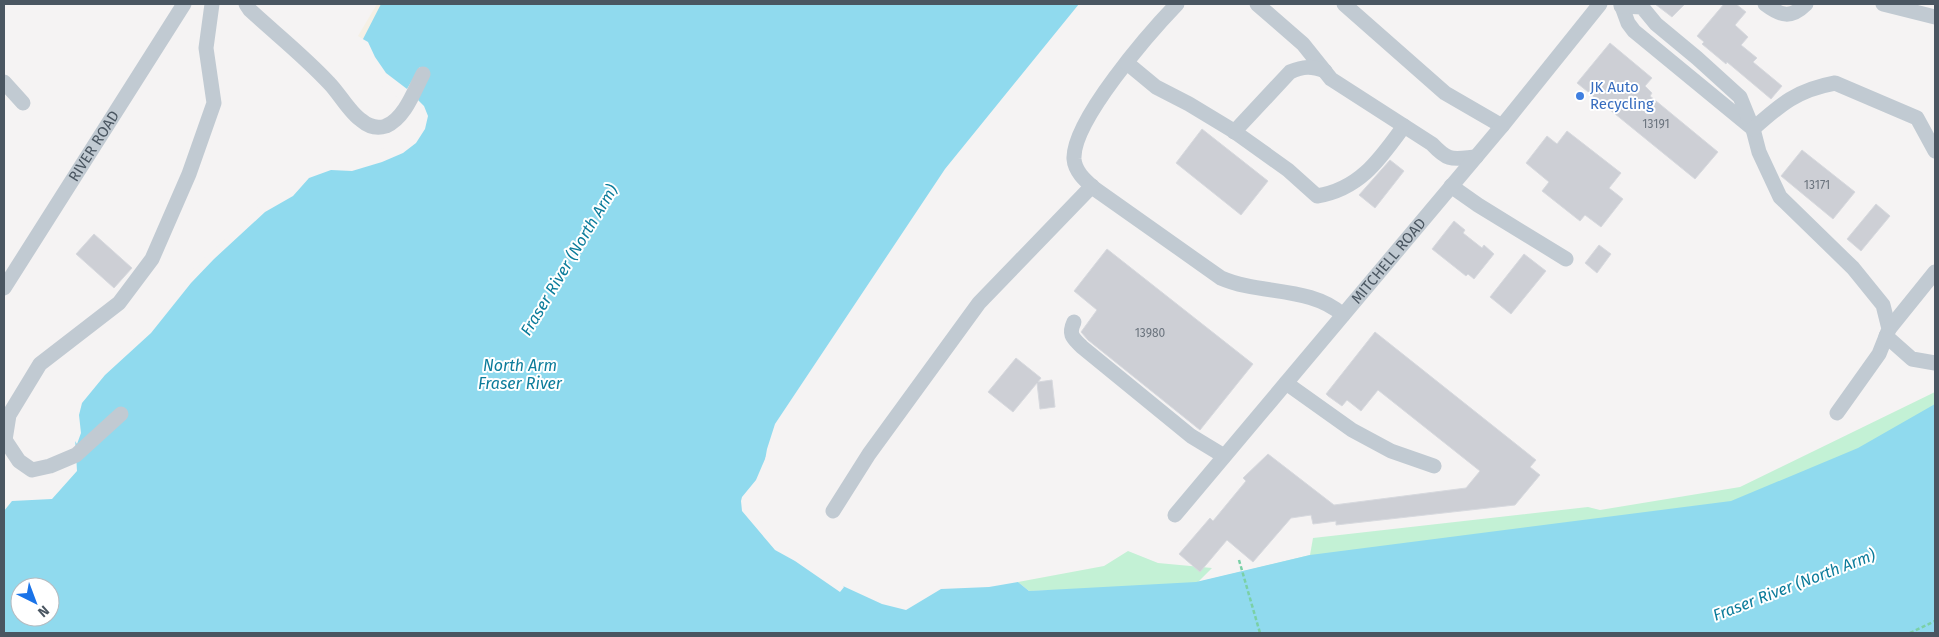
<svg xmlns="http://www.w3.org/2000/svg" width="1939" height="637" font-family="'Fira Sans',sans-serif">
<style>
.green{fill:#c3f1d5}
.sand{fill:#f5f0e5}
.water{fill:#90daee;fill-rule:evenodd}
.pier{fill:#f5f3f3}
.building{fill:#cdcfd5;stroke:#d7d9de}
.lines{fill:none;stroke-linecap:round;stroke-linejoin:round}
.path{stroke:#7ad0a6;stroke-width:2.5;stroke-dasharray:4 2.5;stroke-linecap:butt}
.minor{stroke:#c1cad2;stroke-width:15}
.shop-dot{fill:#3f7fe0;stroke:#fff;stroke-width:2}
.labels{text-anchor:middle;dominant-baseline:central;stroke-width:4;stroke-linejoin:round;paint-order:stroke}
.number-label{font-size:12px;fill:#6b747e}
.shop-label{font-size:15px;fill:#366cbe;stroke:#fff;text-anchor:start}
.street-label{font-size:15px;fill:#4a5661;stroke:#fff}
.water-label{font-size:16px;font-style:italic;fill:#0c7c9b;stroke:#fff}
</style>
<rect width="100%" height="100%" fill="#f5f3f3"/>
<path class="green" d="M1935 392V423L1818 487 1492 576 1029 591 1018 582 1104 566 1128 551 1158 563 1212 568 1198 582 1310 555 1313 538 1588 507 1600 510 1740 487Z"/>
<path class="sand" d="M377 4H402L368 42 358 36Z"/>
<path class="water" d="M381 4H1079L945 169 775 424 767 449 761 483 750 504 752 516 784 549 832 581 882 604 906 610 941 589 989 587 1018 582 1029 591 1196 582 1310 555 1731 501 1858 448 1935 404V633H4V511L12 501 52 499 77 471 74 421 79 401 261 206 315 171 392 149 403 141 418 114 381 83 362 41ZM20 587H50V617H20Z"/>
<path class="pier" d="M361 38 368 42 375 57 386 73 407 89 420 67 428 73 418 100 424 106 428 116 425 129 416 143 403 153 382 162 352 171 331 170 309 178 293 196 265 212 214 259 191 283 151 333 105 375 82 403 79 415 81 433 77 444 73 438 72 421 76 401 96 374 114 352 141 329 191 271 260 205 322 165 391 146 401 139 410 127 415 114 412 109 380 84 367 69 360 41Z
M771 445 763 483 753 505 754 515 786 547 826 576 840 582 844 587 840 592 795 561 775 550 742 511 741 501 742 497 756 480Z"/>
<path class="building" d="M1655 4H1685L1672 17Z
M1724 4H1736L1746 12 1735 25 1748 37 1741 45 1757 58 1753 62 1782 86 1771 99 1727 62 1726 64 1702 44 1704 42 1697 36Z
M1610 43 1652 78 1645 86 1652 93 1650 96 1718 152 1695 179 1577 83Z
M1202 129 1268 181 1241 215 1176 163Z
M1567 131 1621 173 1609 188 1623 199 1601 227 1585 215 1580 221 1542 191 1549 182 1526 163 1547 136 1557 144Z
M1802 150 1855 192 1833 219 1781 176Z
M1390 160 1404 171 1375 208 1359 195Z
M1876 204 1890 216 1861 251 1847 239Z
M1454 221 1465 230 1463 233 1482 248 1484 245 1494 254 1474 279 1468 274 1466 276 1432 249Z
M94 234 132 268 114 288 76 254Z
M1599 245 1611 254 1597 273 1585 263Z
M1107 249 1253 364 1200 430 1088 340 1081 332 1097 310 1074 291Z
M1524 254 1546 271 1511 314 1490 297Z
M1375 332 1536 460 1530 467 1540 475 1515 505 1336 525V521L1313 524 1311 515 1291 518 1253 562 1227 540 1200 572 1179 554 1210 518 1213 521 1246 481 1243 478 1268 454 1334 505 1466 488 1480 471 1378 390 1361 411 1347 400 1342 406 1328 396 1326 394Z
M1016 358 1041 378 1038 382 1052 380 1055 407 1040 409 1037 383 1013 412 988 392Z"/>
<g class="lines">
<path class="path" d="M1239 560 1260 633
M1910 633 1935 621"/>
<g class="minor">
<path d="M246 4 250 10C276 34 305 57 329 83 339 93 350 113 361 120 368 126 377 129 386 126 405 118 414 91 423 74"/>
<path d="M1177 4C1151 31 1072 121 1074 159 1075 172 1086 181 1095 189L1221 278C1260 295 1311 286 1343 315"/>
<path d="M1257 4 1303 44 1331 79 1432 144C1449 162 1452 159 1476 157"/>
<path d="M1344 4 1445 93 1502 126"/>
<path d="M1621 4 1628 23 1634 31 1752 128"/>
<path d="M1765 4C1781 16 1791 19 1806 4"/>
<path d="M1883 4 1935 17"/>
<path d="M1621 6 1642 7 1656 24 1697 58 1740 97 1753 129 1759 152 1780 197 1853 268 1883 305 1889 329 1879 354 1837 413"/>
<path d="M1127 63 1156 87 1189 104 1232 130 1288 170 1317 196C1360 189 1380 159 1404 126"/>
<path d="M4 82 23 103"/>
<path d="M1753 129C1781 104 1797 90 1835 83L1917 118 1935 151"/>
<path d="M1234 132 1290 72C1304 66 1311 66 1325 71"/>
<path d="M1451 186 1478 205 1566 259"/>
<path id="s1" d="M4 288 184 4"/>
<path d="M1074 322C1068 335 1073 338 1082 347L1191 436 1224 456"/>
<path d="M1889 329 1935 272"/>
<path d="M1886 336 1912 359 1935 363"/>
<path d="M1286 383 1352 430 1391 451 1434 466"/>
<path d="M121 414 76 455 50 466 32 470 19 461 5 440 9 415 40 364 119 303 152 259 189 174 214 103 206 48 212 4"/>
<path d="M833 511 869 454 979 303 1092 186"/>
<path id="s2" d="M1175 515 1502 126 1600 4"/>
</g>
</g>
<circle class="shop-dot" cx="1580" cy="96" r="5"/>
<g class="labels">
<g class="number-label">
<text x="1656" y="124">13191</text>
<text x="1817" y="185">13171</text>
<text x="1150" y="333">13980</text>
</g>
<g class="shop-label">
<text x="1590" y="87">JK Auto<tspan x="1590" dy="17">Recycling</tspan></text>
</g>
<g class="street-label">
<text stroke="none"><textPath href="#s1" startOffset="168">RIVER ROAD</textPath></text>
<text stroke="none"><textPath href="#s2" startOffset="332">MITCHELL ROAD</textPath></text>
</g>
<g class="water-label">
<text transform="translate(569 260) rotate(-59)">Fraser River (North Arm)</text>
<text x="520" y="365">North Arm<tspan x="520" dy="18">Fraser River</tspan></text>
<text transform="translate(1794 585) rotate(-21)">Fraser River (North Arm)</text>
</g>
</g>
<rect width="1939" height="637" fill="none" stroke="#4a5661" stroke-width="10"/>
<g transform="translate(35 602) rotate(138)"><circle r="24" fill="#ffffff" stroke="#b7bbc0"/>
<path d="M0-4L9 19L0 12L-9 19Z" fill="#1a73e8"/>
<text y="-8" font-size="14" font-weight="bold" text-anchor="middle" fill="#4a5661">N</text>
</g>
</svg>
